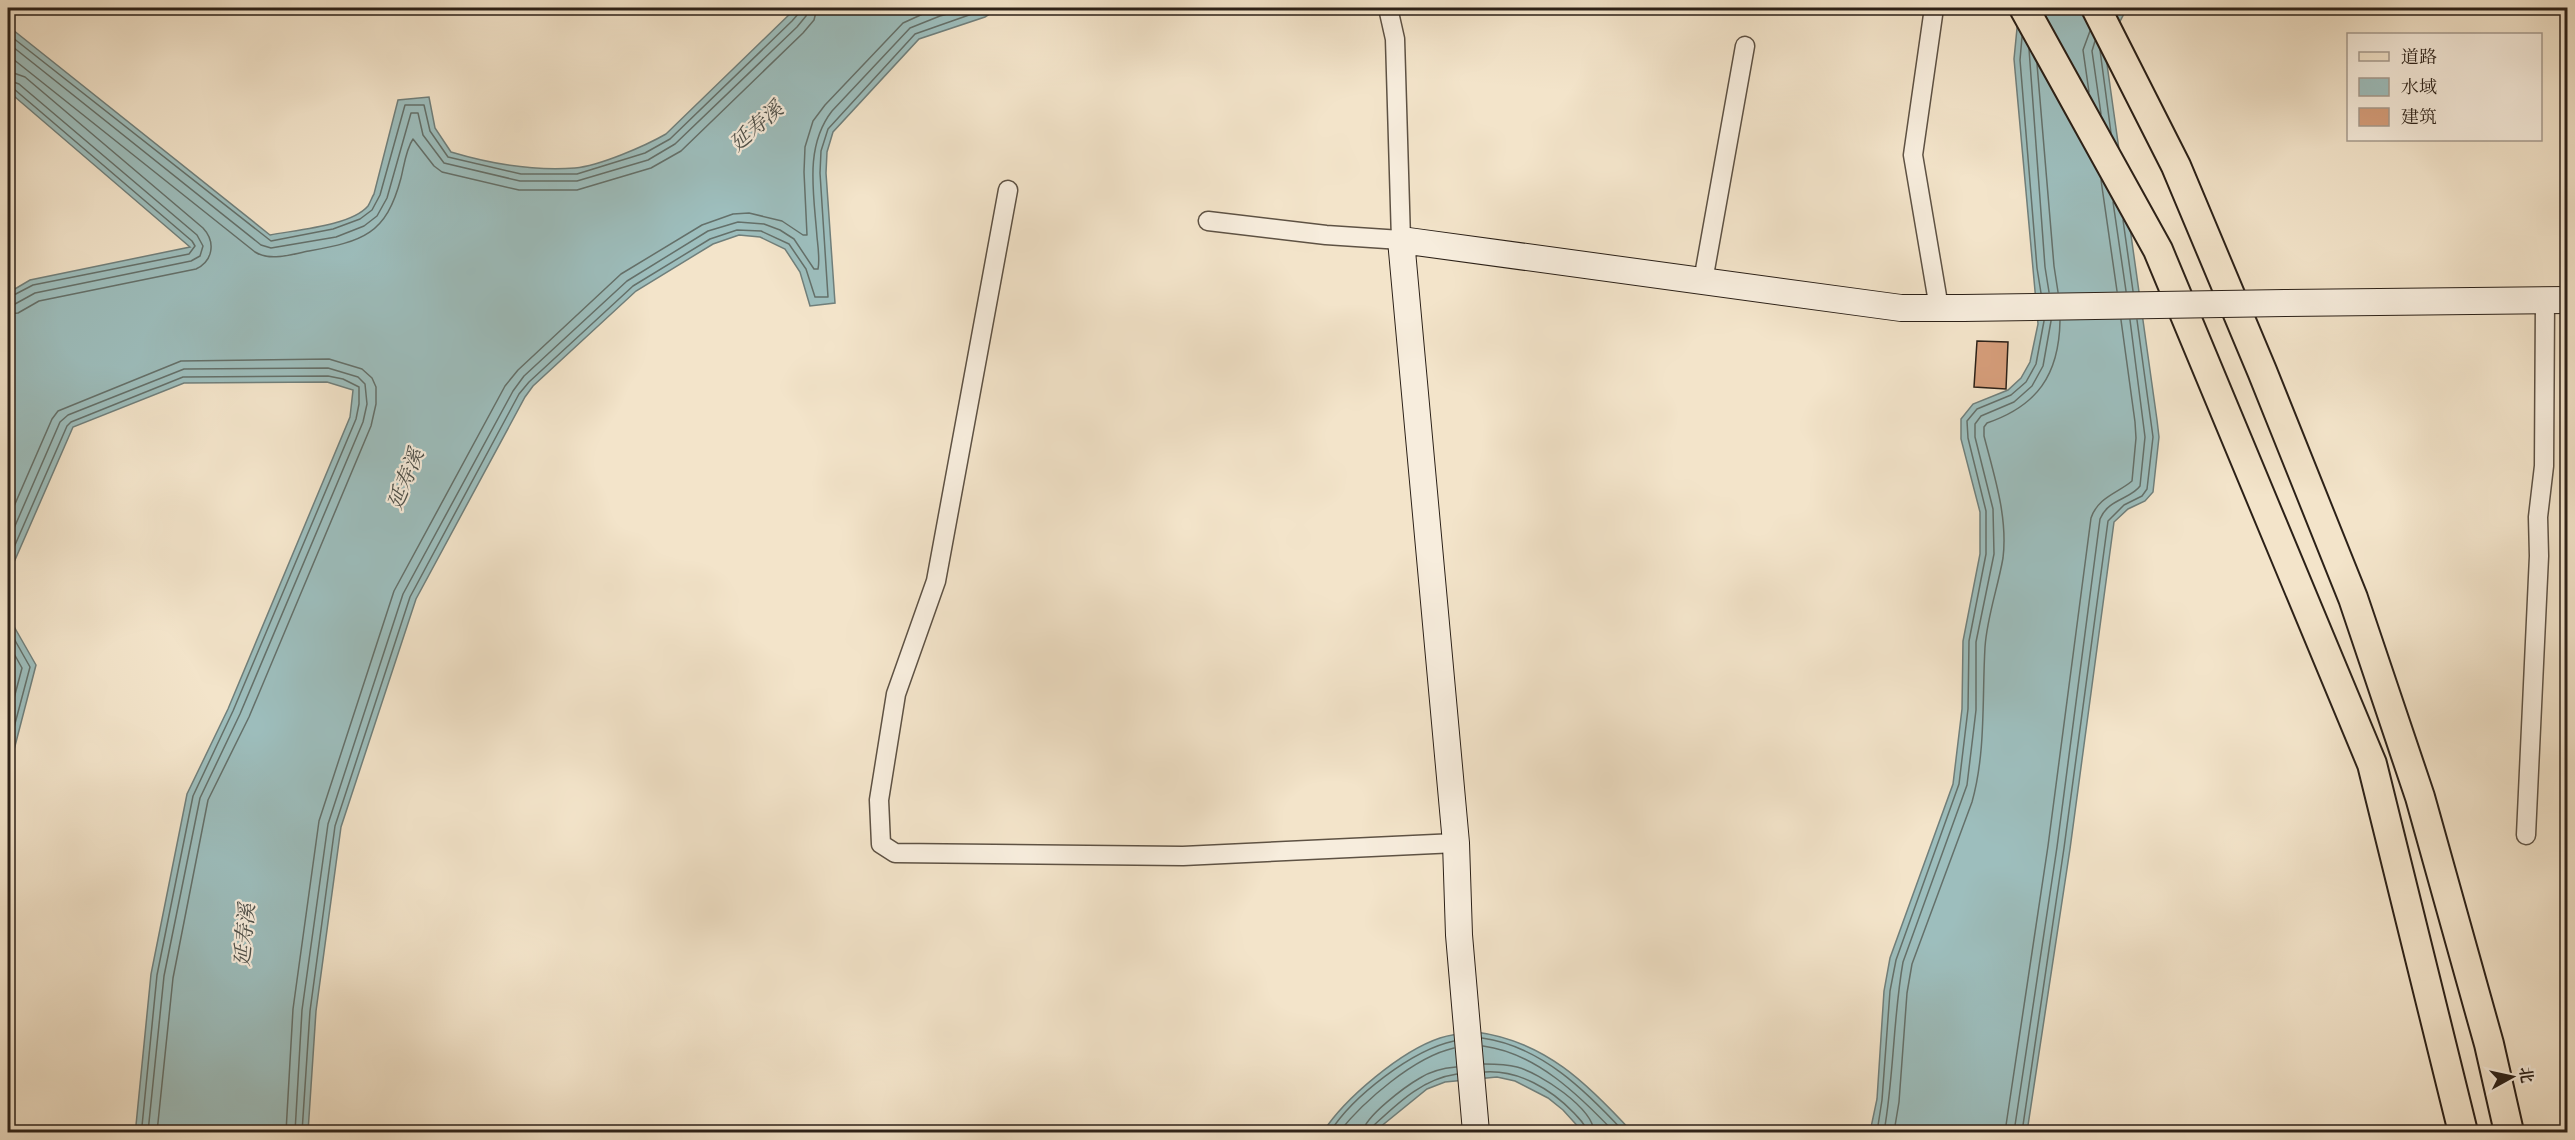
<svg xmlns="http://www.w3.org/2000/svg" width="2575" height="1140" font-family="'EB Garamond','Noto Serif SC',serif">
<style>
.water{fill:#9dbebd;stroke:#707f7b;stroke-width:1.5}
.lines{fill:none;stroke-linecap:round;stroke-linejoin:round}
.shore{stroke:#64706a;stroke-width:1.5}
.building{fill:#d59d7a;stroke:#2c2118;stroke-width:1.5}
.street-casing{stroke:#5e5244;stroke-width:21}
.secondary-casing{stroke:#2c2118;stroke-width:28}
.primary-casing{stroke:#2c2118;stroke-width:32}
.street{stroke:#f7eddd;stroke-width:18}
.secondary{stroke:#f7eddd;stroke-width:26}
.primary{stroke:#f3e4ca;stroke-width:28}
.secondary-bridge-casing{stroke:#2c2118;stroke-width:28;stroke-linecap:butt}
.secondary-bridge{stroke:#f7eddd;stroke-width:26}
.labels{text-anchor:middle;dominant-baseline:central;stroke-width:4.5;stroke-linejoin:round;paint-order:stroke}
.water-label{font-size:21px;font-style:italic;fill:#4e504a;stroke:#f7eddd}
</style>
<rect width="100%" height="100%" fill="#f3e4ca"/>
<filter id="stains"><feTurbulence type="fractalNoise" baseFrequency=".00333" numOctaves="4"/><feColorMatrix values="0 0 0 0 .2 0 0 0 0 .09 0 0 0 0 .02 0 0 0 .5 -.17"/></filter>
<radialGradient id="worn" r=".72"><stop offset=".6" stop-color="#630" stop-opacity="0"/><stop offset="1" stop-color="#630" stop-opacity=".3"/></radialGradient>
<path class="water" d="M796 8H999L985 17 919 39 833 132 827 152 826 173 835 303 810 306 800 272 785 249 760 237 739 235 713 244 636 291 533 386 525 397 416 599 341 827 316 1011 308 1132H133L136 1125 151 974 187 794 228 709 350 417 353 390 327 382 184 383 73 427 8 576V293L30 280 190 247 8 91V26L270 235C295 230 351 226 368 206 370 203 372 197 374 194L398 100 429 97 435 128 451 152C491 164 534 171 575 168 599 166 645 146 666 134Z
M2019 8H2127L2105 50 2157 420 2159 437 2153 492 2145 501 2128 509 2114 522 2070 849 2027 1132H1870L1877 1099 1884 991 1890 958 1953 784 1962 709 1963 641 1980 554V512L1961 439V419L1973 404 2008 390 2021 378 2030 362 2038 324 2014 59Z
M8 616 36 665 8 773Z
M1476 1032C1545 1041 1588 1084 1632 1132H1583L1563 1110 1548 1098 1515 1081 1497 1077 1445 1082 1427 1089 1374 1132H1323C1345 1098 1401 1051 1440 1038 1452 1034 1464 1033 1476 1032Z"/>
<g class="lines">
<path class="shore" d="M8 34 271 241 333 229 360 219 372 210 380 195 405 105H424L430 131 448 157 521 174H577L645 153 670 139 792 21 799 13 800 8
M2022 37 2020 60 2037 268 2041 293
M2095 41 2092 51 2101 114
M8 43 261 245 271 248 336 237 364 226 377 216 387 198 411 113H418L423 135 444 163 520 181H577L648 160 675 144 797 27 806 16 808 8
M2029 49 2045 267 2049 292
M2100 50 2111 133
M8 55 255 252C271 262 292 254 309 251 363 241 386 235 401 178 404 166 406 149 413 139L434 166 442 172 519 190H577L651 168 681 151 803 33 814 20 817 8
M2037 64 2054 266 2058 292
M8 71 25 77 203 228C216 242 213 261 196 269L39 301 18 313 8 314
M8 80 19 84 197 235 203 246 200 256 191 261 35 293 15 304 8 305
M8 88 14 89 192 241 195 246 189 254 33 285 8 298
M2089 92 2083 50 2090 31
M2101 180 2117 291
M2113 202 2126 291
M2123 220 2133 291
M8 520 52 419 58 411 181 361 329 359 362 369 372 378 376 387V404L371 426 249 717 208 800 173 978 157 1132
M8 542 60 422 68 415 184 369 328 368 358 377 365 384 367 404 363 422 240 714 200 798 164 976 148 1132
M8 561 67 426 71 422 183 377 328 376 343 379 359 387V404L356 419 233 711 193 796 157 975 142 1126 139 1132
M8 628 30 667 8 750
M8 643 22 668 8 721
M1482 1038C1541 1046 1586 1091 1624 1132
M1483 1046C1536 1053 1579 1095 1614 1132
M1484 1064C1496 1064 1506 1064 1517 1067 1540 1073 1593 1108 1594 1132
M1485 1072C1519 1070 1551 1089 1574 1113 1579 1119 1586 1124 1587 1132
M286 1132 293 1009 319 821 394 591 505 386 518 370 621 274 702 225 733 214 749 213 782 221 803 235H807L804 172 805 147 813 121 825 105 903 23 936 8
M295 1132 302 1010 328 824 403 594 513 391 524 376 627 281 708 231 738 222 764 224 780 230 794 239 814 269H818C820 260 818 247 817 237 814 194 804 147 832 111L910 28 940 16 970 8
M302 1132 310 1011 335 826 410 597 519 394 529 382 633 286 710 239 737 230 761 231 789 244 806 269 815 297H828L820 173 821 151 828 129 915 34 989 8
M1330 1132C1353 1096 1412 1050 1454 1041
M1339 1132C1364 1101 1414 1057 1454 1048
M1363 1132C1364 1117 1406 1086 1420 1078 1431 1071 1444 1068 1456 1067
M1370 1132 1373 1126C1398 1103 1422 1079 1457 1074
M1877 1132 1882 1100 1890 991 1896 960 1959 784 1968 709 1969 641 1986 554V511L1968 438 1967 421 1977 409 2011 395 2026 382 2036 364 2044 321
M1884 1132C1894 1076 1893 1018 1903 962L1967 785 1976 710V642L1994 554 1993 509 1975 437V424L1981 416 2014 402 2032 386 2043 366 2051 321
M1894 1132 1899 1102 1907 993 1912 964 1972 802C1986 752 1982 699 1985 647 1987 617 1998 587 2003 558 2008 517 1994 475 1984 436V427L1987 423C2037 406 2059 375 2060 321
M2005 1132 2048 846 2091 518C2098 497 2118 493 2132 481L2136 438 2135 422 2121 320
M2014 1132 2057 847 2100 519C2108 499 2131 499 2140 486L2145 437 2130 320
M2022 1132 2064 848 2108 521 2124 505 2142 496 2147 489 2153 437 2137 320"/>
</g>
<path class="building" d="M1977 341 2008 342 2006 389 1974 387Z"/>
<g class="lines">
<g class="street-casing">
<path id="street" d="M1934 8 1913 155 1939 308
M1008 190 936 581 896 694 879 800 881 844 895 853 1183 856 1456 843
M1208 221 1326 235 1401 240 1395 39 1388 8
M1703 281 1745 46
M2526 835 2539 556 2538 517 2544 466 2545 300"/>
</g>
<g class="secondary-casing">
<path id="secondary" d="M2285 303 2568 300
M1476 1132 1459 935 1456 843 1401 240 1901 308H1963"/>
</g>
<g class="primary-casing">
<path id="primary" d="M2024 8 2158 250 2372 764 2463 1132
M2096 8 2176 166 2262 371 2353 598 2420 797 2489 1044 2509 1132"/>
</g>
<use href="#street" class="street"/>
<use href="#secondary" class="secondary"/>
<use href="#primary" class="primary"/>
<g class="secondary-bridge-casing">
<path id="secondary-bridge" d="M1963 308 2285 303"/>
</g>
<use href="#secondary-bridge" class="secondary-bridge"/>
</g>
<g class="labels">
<g class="water-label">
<text transform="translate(756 126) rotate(-41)">延寿溪</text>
<text transform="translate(405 479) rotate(-68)">延寿溪</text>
<text transform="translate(244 935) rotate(-85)">延寿溪</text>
</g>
</g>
<rect width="2575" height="1140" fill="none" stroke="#f3e4ca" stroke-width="30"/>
<rect x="9" y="9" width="2557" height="1122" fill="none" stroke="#2c2118" stroke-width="3"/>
<rect x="15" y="15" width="2545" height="1110" fill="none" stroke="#2c2118" stroke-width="1.5"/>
<rect x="2347" y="33" width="195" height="108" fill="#f7eddd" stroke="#a69b8e" stroke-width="1.5"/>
<rect x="2359" y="52" width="30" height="9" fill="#f3e4ca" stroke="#a69b8e" stroke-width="1.5"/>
<text x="2401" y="63" font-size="18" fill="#2c2118">道路</text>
<rect x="2359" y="78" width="30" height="18" fill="#9dbebd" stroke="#a69b8e" stroke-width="1.5"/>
<text x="2401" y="93" font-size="18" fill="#2c2118">水域</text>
<rect x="2359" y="108" width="30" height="18" fill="#d59d7a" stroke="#a69b8e" stroke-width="1.5"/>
<text x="2401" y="123" font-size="18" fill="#2c2118">建筑</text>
<g transform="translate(2512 1077) rotate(82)" stroke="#f7eddd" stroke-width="4.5" paint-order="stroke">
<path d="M0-4.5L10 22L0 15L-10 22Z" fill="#2c2118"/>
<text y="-9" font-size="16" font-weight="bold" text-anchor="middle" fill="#2c2118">北</text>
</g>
<rect width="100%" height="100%" filter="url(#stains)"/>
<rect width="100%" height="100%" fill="url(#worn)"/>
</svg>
